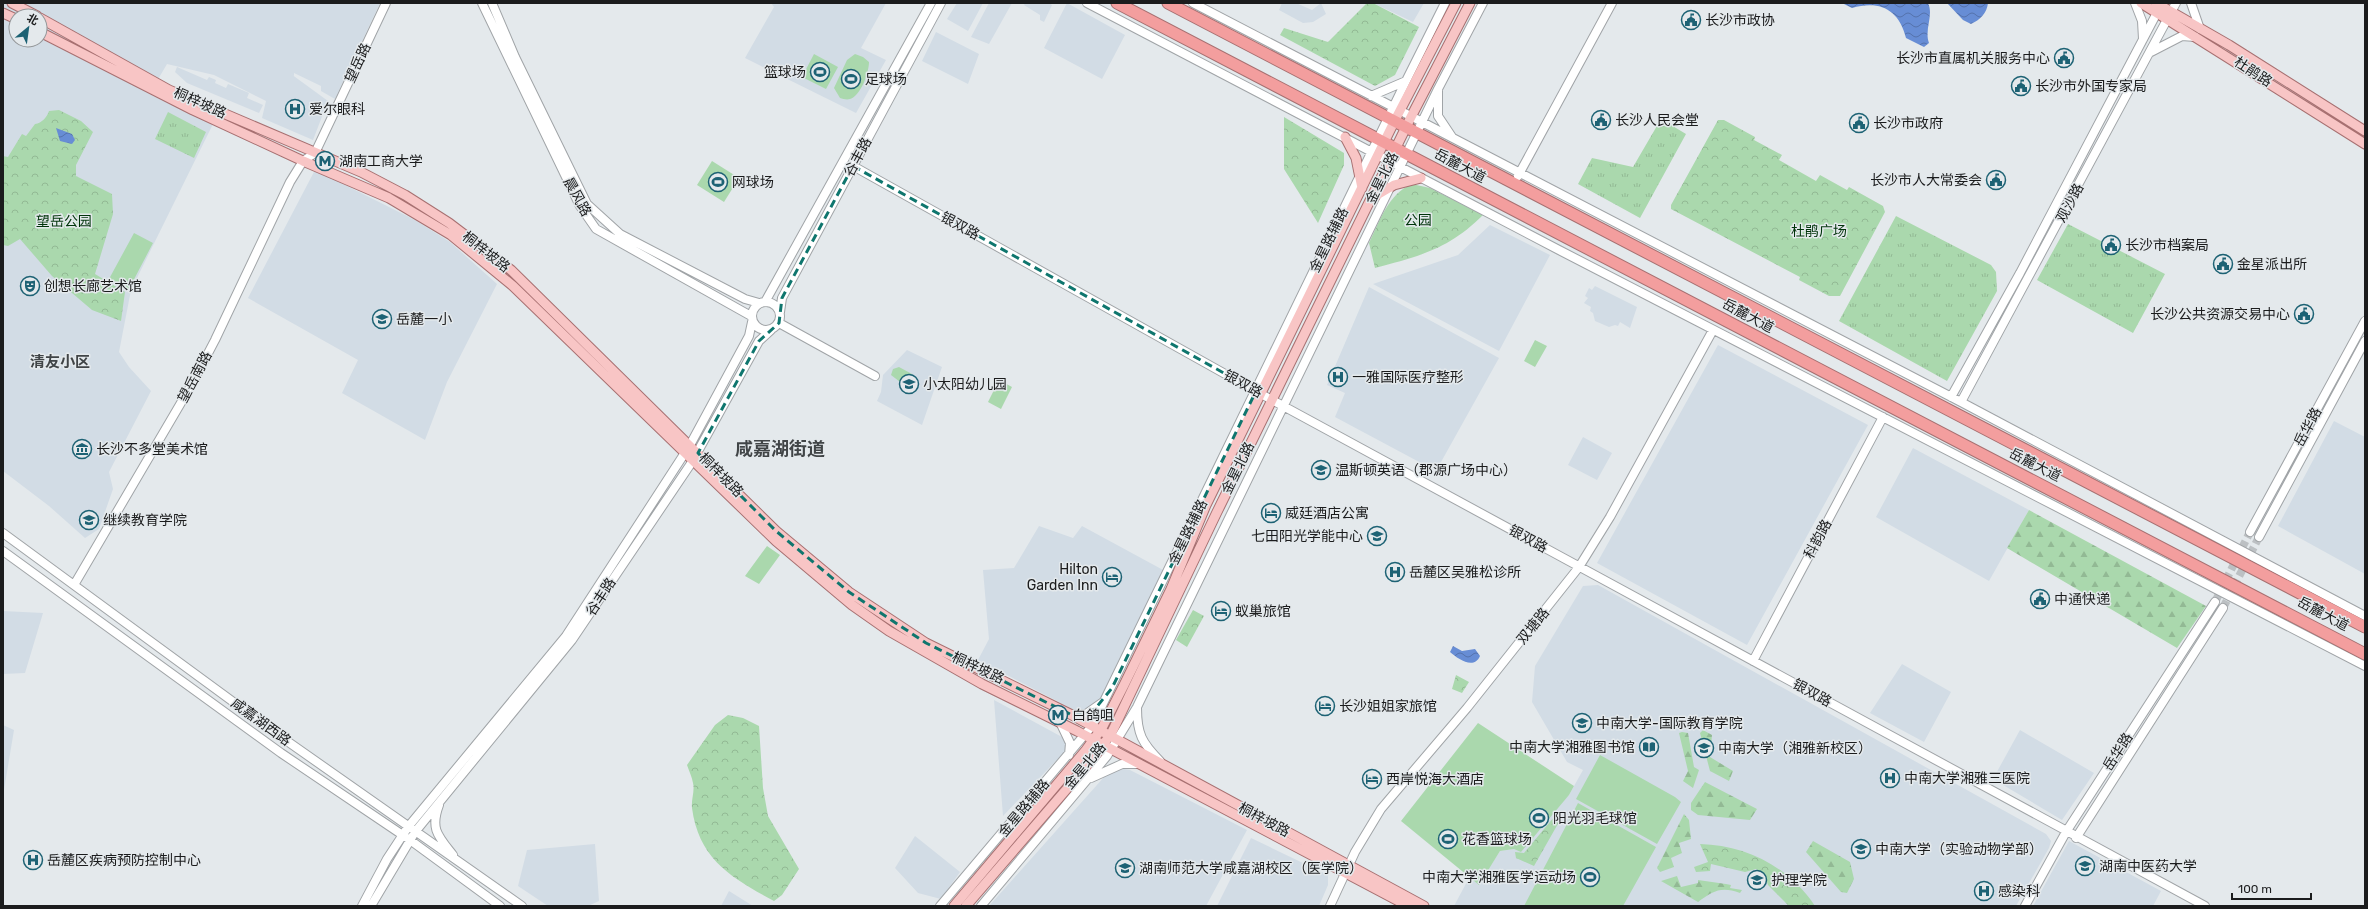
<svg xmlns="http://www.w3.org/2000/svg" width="2368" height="909" font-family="Rubik,'Noto Sans SC',sans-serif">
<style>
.built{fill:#d2dce5;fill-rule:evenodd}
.grass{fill:url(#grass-tufts)}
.forest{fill:url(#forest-firs)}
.park{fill:url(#park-crowns)}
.pitch{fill:#aad8ad}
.water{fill:url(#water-waves)}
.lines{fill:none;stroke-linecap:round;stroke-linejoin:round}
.secondary-tunnel{stroke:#bcc0c3;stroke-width:8;stroke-dasharray:8 4;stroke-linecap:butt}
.secondary-casing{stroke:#a0a4a7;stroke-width:10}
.primary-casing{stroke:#a77071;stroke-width:11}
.highway-casing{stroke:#a77071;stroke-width:13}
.secondary{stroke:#fff;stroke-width:8}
.primary{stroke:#f8c5c5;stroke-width:9}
.highway{stroke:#f39e9e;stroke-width:11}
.marked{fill:none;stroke:#0f766e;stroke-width:3;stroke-dasharray:8 5;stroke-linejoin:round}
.labels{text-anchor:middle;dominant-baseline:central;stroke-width:3;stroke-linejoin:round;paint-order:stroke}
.poi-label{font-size:14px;fill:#1b1c1d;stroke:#e4e9ec;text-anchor:start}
.street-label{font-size:14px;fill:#1b1c1d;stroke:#e4e9ec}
.park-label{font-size:14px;fill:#00340a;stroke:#e4e9ec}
.neighbourhood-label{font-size:15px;font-weight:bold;fill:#414547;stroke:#e4e9ec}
.district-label{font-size:18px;font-weight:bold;fill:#414547;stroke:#e4e9ec}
</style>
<defs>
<pattern id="grass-tufts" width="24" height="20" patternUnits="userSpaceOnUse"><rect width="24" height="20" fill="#aad8ad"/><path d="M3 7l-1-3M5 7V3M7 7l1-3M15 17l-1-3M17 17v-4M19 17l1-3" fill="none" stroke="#92b994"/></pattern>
<pattern id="forest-firs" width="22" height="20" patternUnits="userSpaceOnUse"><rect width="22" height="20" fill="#aad8ad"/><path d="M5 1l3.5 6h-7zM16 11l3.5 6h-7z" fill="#92b994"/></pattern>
<pattern id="park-crowns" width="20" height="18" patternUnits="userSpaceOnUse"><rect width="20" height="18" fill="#aad8ad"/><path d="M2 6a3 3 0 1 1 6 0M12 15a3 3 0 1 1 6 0" fill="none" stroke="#92b994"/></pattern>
<pattern id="water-waves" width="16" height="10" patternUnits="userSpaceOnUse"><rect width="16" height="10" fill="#678dd5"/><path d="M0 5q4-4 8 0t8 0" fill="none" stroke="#5472ac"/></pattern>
</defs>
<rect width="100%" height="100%" fill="#e4e9ec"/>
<path class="built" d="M4 3H380L335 99 321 91V86L294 73V76L291 74 328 101 313 140 262 118 266 101 214 75 167 64 150 93 213 124 131 290 119 352 129 367 151 391 109 472 113 489 99 529 85 538 49 506 3 471ZM16 16H40V40H16Z
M771 3H886L861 48 886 60 856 113 745 58 774 7Z
M957 3H983L968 31 947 19Z
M989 3H1012L989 44 971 37Z
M1025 3H1049L1052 5 1044 22 1040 20V15L1024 5Z
M1067 3 1125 35 1102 79 1044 48Z
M1282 3H1296L1312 10 1321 3 1326 14 1313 22 1303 23 1279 10Z
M1373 3H1424L1413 22Z
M936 32 979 54 968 84 922 61Z
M177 67 207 80 209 77 216 80 215 83 226 88 228 84 249 93 247 98 263 105 259 113 187 83 175 72Z
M315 170 415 220 450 242 497 284 447 382 425 440 342 393 358 360 248 298Z
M1490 225 1550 255 1499 351 1373 284 1458 255Z
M1595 286 1637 307 1630 328 1620 322 1618 326 1615 325 1609 327 1595 321 1593 313 1590 311 1591 307 1584 303 1588 298 1585 296 1589 288 1592 290Z
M1369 287 1499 358 1436 471 1335 417 1345 393 1327 385Z
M1718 345 1868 425 1747 645 1597 563Z
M907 350 942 367 922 425 877 401 881 392 883 375Z
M2334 421 2365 437V574L2278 526Z
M1583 437 1612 453 1597 480 1568 465Z
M1913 448 2029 510 1989 581 1876 517Z
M1039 526 1073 538 1082 526 1165 571 1099 703 1080 713 978 660 989 639 983 570 1014 568Z
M1598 585 2046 834 2051 841 2049 848 2016 906H1454L1469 878 1479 884 1500 851 1514 849 1569 795 1583 770 1567 762 1532 702 1535 666 1583 586Z
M3 611 43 613 25 673 3 674Z
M1902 664 1951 692 1924 742 1870 713Z
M994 700 1073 743 1003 816Z
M3 725 14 730 3 796Z
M2020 730 2094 773 2062 820 1993 779Z
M1113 767 1130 770 1247 830 1206 906H989Z
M915 836 960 872 941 899 918 893 895 868Z
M1251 838 1328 875V885L1319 906H1217Z
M2069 841 2161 891 2153 906H2033Z
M595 844 599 901 588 906H548L518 886 527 850Z
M729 891 753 906H721Z"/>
<path class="grass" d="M168 112 206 132 194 158 155 139Z
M1661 119 1686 134 1640 218 1578 184 1592 158 1633 167Z
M1896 216 1991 265 1996 272 1997 291 1947 381 1839 321Z
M2068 224 2165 274 2133 333 2037 280Z"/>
<path class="forest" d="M2029 510 2206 606 2177 648 2007 548Z
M1703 730 1712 735 1710 757 1733 771 1729 781 1710 771 1700 733Z
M1682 732 1688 733 1694 767 1699 770 1693 788 1683 781 1688 771 1679 733Z
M1705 782 1757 809 1750 820 1698 815 1691 810V803Z
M1684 814 1689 820 1691 839 1679 843 1682 853 1671 858 1674 867 1660 872 1657 868Z
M1813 841 1850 862 1854 879 1847 893 1841 892 1806 852Z
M1677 876 1681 887 1698 883V880L1726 884 1731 885 1730 888 1742 890 1740 893C1721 886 1713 891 1698 902L1661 881Z"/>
<path class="park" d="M1367 3H1373L1419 27 1395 75 1375 86 1280 35 1284 28 1328 42Z
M59 110 81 121 93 132 76 165V176L112 194 113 214 95 274 125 292 121 321 92 310 52 276 20 239 8 246 3 245V156L8 157 22 134 26 136 35 124C42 123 47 117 49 111Z
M1284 117 1344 153V165L1318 223 1284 169Z
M1718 120H1724L1755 137 1754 140 1782 155 1779 160 1816 181 1820 175 1847 190 1849 187 1883 206 1885 212 1840 296H1829L1799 280 1800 277 1671 209V205Z
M1412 184 1430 188 1483 215C1449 249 1420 256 1375 268L1369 243C1380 221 1388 194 1412 184Z
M1193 610 1204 616 1187 647 1176 640Z
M1456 675 1469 682 1462 693 1452 689Z
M728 715 743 718 759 726 763 788 768 816 799 869 782 895 774 901C732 878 699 860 692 808 691 800 695 791 693 783 692 777 689 771 687 765L715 725Z
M1554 817 1559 822 1534 866 1516 858 1515 852 1524 853Z
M1700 844C1746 845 1789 867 1815 906H1789L1768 885 1765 876 1756 869 1745 872 1711 864 1710 871 1696 872 1694 867 1708 862Z"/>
<path class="pitch" d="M814 54 838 67 826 89 802 77Z
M855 54 863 57 869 62C869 72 861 96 850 99 847 100 843 99 840 98L834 88 847 60Z
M712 161 739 178 724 202 697 185Z
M134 233 153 243 129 289 109 279Z
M1535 340 1547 346 1535 367 1524 361Z
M899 367 912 374 913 378 909 383 904 385 891 375 893 369Z
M999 380 1012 387 1001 409 988 402Z
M767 546 780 555 759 584 745 576Z
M1478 723 1574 786 1569 795 1521 852 1514 849 1500 851 1479 885 1401 821Z
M1600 755 1675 797 1681 802 1657 844 1576 799Z
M1578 803 1656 847 1623 906H1524Z"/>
<path class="water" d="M1842 3H1928C1934 16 1924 29 1929 43L1924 47 1906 38C1899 9 1879 0 1852 8Z
M1947 3H1988C1987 13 1980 20 1971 24L1963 20Z
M56 128 72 134 75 140 72 144 60 141Z
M1453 646 1462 651 1475 649 1480 656C1474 670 1458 659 1450 652Z"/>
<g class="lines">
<path class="secondary-tunnel" d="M2215 602 2250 532
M2223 608 2259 537"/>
<g class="secondary-casing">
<path id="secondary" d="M482 3 580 206 596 229 751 316
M492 3 515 57 587 204 620 234 745 299 759 303
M1087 3 1559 250 2365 666
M1193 3 1961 402 2365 616
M2135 3 2142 21 2143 39
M2191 3 2200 29
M2151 52 2182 36 2195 37
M1371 96 1406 81 1445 3
M1452 137 1438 116V89L1483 3
M853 166 1261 394 2205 906
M1518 176 1612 3
M752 316a14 14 0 1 1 28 0a14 14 0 1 1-28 0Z
M765 302 931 3
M780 312 782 298 941 3
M779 323 875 376
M1951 397 2020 273 2160 7
M1961 402 2176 3
M2250 532 2365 321
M3 533 277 734 522 906
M2259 537 2365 341
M3 551 281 753 410 840 500 906
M74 585 192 384 215 340 290 182 303 161 315 153 386 3
M1753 661 1883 417
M1137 708C1137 734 1142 743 1160 761
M1071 714H1086L1103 702
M1060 722 1070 743 1069 755
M1091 778 1122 764H1139
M439 805C430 829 438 836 453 855
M2076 838 2223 608
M362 906 387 859 408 827 566 636 690 445 749 336 752 322
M371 906 415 832 572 640 692 462 759 341 771 330
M940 906 1092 726 1406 81
M981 906 1107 756 1137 707 1438 89
M1330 906 1355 852 1381 809 1467 708 1579 567 1610 517 1713 330
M2025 906 2066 832 2215 602"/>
</g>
<g class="primary-casing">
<path id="primary" d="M12 3 37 16
M2141 3 2365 144
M2156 3 2229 45 2365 131
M3 13 16 19
M40 18 169 90 361 172 405 195 449 223 511 270 776 531 849 592 926 643 1070 714 1424 906
M40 32 193 110 303 161 389 198 451 235 513 286 776 541 852 605 889 631 982 684 1077 731 1408 906
M1345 137 1356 158 1362 188
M1372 198 1394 185 1421 178
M954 906 1086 750 1102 728 1124 685 1171 589 1206 505 1394 122 1456 3
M966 906 1096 755 1112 732 1217 512 1411 117 1470 3"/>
</g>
<g class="highway-casing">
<path id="highway" d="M1117 3 2365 654
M1168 3 2365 627"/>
</g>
<use href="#secondary" class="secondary"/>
<use href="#primary" class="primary"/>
<use href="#highway" class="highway"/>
</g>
<path class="marked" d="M853 166 1256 391 1112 688 1095 709 1086 714H1070L926 643 849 592 776 531 698 453 759 341 779 323 782 298Z"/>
<defs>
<g id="civic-ring" transform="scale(1)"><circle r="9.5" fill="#e4e9ec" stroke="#1d6274" stroke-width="1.5"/><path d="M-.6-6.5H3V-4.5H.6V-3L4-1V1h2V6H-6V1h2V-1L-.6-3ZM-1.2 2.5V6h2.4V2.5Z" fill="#1d6274"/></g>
<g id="stadium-ring" transform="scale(1)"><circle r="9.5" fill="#e4e9ec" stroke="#1d6274" stroke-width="1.5"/><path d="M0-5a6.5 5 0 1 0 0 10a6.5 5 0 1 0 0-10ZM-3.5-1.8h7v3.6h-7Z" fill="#1d6274"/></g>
<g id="hospital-ring" transform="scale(1)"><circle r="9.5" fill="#e4e9ec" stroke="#1d6274" stroke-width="1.5"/><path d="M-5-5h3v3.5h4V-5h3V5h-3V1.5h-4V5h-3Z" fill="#1d6274"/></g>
<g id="metro-ring" transform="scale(1)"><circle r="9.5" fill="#e4e9ec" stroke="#1d6274" stroke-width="1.5"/><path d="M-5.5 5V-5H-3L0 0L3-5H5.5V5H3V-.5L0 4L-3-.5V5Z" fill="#1d6274"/></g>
<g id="theatre-ring" transform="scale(1)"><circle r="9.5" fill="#e4e9ec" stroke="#1d6274" stroke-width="1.5"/><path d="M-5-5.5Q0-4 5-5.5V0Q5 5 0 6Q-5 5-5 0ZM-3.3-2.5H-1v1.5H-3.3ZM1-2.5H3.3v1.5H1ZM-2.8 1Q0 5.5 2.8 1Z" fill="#1d6274"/></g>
<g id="school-ring" transform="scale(1)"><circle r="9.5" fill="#e4e9ec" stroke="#1d6274" stroke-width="1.5"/><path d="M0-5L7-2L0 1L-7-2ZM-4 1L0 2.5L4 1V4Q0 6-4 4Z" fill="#1d6274"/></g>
<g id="museum-ring" transform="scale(1)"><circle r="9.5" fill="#e4e9ec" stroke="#1d6274" stroke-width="1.5"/><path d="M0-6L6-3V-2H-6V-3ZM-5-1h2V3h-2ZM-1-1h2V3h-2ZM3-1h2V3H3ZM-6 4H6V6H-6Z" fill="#1d6274"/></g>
<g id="hotel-ring" transform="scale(1)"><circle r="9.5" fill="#e4e9ec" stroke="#1d6274" stroke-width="1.5"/><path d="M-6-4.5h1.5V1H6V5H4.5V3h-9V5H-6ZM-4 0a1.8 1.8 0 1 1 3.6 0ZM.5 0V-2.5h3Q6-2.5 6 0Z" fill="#1d6274"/></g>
<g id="university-ring" transform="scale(1)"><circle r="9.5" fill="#e4e9ec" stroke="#1d6274" stroke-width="1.5"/><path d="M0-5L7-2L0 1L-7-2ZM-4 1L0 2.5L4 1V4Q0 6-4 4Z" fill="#1d6274"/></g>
<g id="library-ring" transform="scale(1)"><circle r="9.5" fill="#e4e9ec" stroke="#1d6274" stroke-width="1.5"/><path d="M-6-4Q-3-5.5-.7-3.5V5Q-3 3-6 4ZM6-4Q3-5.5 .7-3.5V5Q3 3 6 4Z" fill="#1d6274"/></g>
</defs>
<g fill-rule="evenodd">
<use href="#civic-ring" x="1691" y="20"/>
<use href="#civic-ring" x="2064" y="58"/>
<use href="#stadium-ring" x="820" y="72"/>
<use href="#stadium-ring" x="851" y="79"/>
<use href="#civic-ring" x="2021" y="86"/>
<use href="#hospital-ring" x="295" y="109"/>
<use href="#civic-ring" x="1601" y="120"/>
<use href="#civic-ring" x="1859" y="123"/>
<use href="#metro-ring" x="325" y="161"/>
<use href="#civic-ring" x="1996" y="180"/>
<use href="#stadium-ring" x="718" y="182"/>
<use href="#civic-ring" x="2111" y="245"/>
<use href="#civic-ring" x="2223" y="264"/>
<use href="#theatre-ring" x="30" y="286"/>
<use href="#civic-ring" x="2304" y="314"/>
<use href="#school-ring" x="382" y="319"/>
<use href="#hospital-ring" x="1338" y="377"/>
<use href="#school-ring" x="909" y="384"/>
<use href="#museum-ring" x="82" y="449"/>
<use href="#school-ring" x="1321" y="470"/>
<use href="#hotel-ring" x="1271" y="513"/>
<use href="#university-ring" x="89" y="520"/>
<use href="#school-ring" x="1377" y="536"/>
<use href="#hospital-ring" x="1395" y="572"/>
<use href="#hotel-ring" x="1112" y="577"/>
<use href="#civic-ring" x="2040" y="599"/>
<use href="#hotel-ring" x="1221" y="611"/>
<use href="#hotel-ring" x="1325" y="706"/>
<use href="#metro-ring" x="1058" y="715"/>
<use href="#university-ring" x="1582" y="723"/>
<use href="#library-ring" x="1649" y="747"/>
<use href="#university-ring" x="1704" y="748"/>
<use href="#hospital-ring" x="1890" y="778"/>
<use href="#hotel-ring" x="1372" y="779"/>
<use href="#stadium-ring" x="1539" y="818"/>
<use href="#stadium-ring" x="1448" y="839"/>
<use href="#university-ring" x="1861" y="849"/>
<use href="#hospital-ring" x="33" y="860"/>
<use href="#university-ring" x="2085" y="866"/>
<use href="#university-ring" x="1125" y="868"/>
<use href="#stadium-ring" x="1590" y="877"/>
<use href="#university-ring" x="1757" y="880"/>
<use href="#hospital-ring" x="1984" y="891"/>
</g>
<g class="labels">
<g class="poi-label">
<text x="1705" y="20">长沙市政协</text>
<text x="2050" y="58" text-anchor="end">长沙市直属机关服务中心</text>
<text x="806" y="72" text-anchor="end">篮球场</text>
<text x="865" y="79">足球场</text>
<text x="2035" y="86">长沙市外国专家局</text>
<text x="309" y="109">爱尔眼科</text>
<text x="1615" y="120">长沙人民会堂</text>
<text x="1873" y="123">长沙市政府</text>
<text x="339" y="161">湖南工商大学</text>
<text x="1982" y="180" text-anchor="end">长沙市人大常委会</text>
<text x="732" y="182">网球场</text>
<text x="2125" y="245">长沙市档案局</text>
<text x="2237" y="264">金星派出所</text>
<text x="44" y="286">创想长廊艺术馆</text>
<text x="2290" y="314" text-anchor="end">长沙公共资源交易中心</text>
<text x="396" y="319">岳麓一小</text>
<text x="1352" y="377">一雅国际医疗整形</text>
<text x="923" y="384">小太阳幼儿园</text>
<text x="96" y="449">长沙不多堂美术馆</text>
<text x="1335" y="470">温斯顿英语（郡源广场中心）</text>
<text x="1285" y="513">威廷酒店公寓</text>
<text x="103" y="520">继续教育学院</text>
<text x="1363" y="536" text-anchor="end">七田阳光学能中心</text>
<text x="1098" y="569" text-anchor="end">Hilton<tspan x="1098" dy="16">Garden Inn</tspan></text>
<text x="1409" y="572">岳麓区吴雅松诊所</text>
<text x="2054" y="599">中通快递</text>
<text x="1235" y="611">蚁巢旅馆</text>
<text x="1339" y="706">长沙姐姐家旅馆</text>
<text x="1072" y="715">白鸽咀</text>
<text x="1596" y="723">中南大学-国际教育学院</text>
<text x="1635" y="747" text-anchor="end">中南大学湘雅图书馆</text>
<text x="1718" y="748">中南大学（湘雅新校区）</text>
<text x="1904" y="778">中南大学湘雅三医院</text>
<text x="1386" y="779">西岸悦海大酒店</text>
<text x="1553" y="818">阳光羽毛球馆</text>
<text x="1462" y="839">花香篮球场</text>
<text x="1875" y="849">中南大学（实验动物学部）</text>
<text x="47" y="860">岳麓区疾病预防控制中心</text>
<text x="2099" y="866">湖南中医药大学</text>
<text x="1139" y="868">湖南师范大学咸嘉湖校区（医学院）</text>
<text x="1576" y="877" text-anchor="end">中南大学湘雅医学运动场</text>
<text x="1771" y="880">护理学院</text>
<text x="1998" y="891">感染科</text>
</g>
<g class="street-label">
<text transform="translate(358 63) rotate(-65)">望岳路</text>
<text transform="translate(2253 72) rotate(33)">杜鹃路</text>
<text transform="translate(200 103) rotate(24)">桐梓坡路</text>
<text transform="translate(858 157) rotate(-62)">谷丰路</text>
<text transform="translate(1460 166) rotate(28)">岳麓大道</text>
<text transform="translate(1382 178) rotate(-64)">金星北路</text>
<text transform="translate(577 197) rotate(61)">晨风路</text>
<text transform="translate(2070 203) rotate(-62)">观沙路</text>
<text transform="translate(960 226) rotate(29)">银双路</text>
<text transform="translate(1329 240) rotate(-64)">金星路辅路</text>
<text transform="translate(486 252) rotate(38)">桐梓坡路</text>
<text transform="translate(1748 316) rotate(28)">岳麓大道</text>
<text transform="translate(195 377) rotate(-62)">望岳南路</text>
<text transform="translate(1243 384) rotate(29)">银双路</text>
<text transform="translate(2308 427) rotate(-62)">岳华路</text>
<text transform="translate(2035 465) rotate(27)">岳麓大道</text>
<text transform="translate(1238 468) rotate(-64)">金星北路</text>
<text transform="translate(721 475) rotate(45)">桐梓坡路</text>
<text transform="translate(1188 532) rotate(-64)">金星路辅路</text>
<text transform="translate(1528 539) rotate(29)">银双路</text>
<text transform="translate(1818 539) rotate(-62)">科韵路</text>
<text transform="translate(601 597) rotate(-57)">谷丰路</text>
<text transform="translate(2323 614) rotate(28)">岳麓大道</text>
<text transform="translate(1533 626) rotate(-51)">双塘路</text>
<text transform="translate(978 668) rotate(25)">桐梓坡路</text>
<text transform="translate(1812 693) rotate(29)">银双路</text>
<text transform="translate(261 722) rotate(36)">咸嘉湖西路</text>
<text transform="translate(2118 752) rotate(-57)">岳华路</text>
<text transform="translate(1085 766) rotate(-50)">金星北路</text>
<text transform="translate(1024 808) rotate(-50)">金星路辅路</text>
<text transform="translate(1264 820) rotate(28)">桐梓坡路</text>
</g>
<g class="park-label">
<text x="1418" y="220">公园</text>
<text x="64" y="221">望岳公园</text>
<text x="1819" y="231">杜鹃广场</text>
</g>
<g class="neighbourhood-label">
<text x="60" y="362">清友小区</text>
</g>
<g class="district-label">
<text x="780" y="449">咸嘉湖街道</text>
</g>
</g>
<rect width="2368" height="909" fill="none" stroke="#1b1c1d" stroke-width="8"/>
<g transform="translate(28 28) rotate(29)"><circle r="19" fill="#e4e9ec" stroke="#949799"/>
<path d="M0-3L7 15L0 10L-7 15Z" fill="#1d6274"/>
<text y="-6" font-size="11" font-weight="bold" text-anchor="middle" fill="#1b1c1d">北</text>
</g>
<path d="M2232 893v6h79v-6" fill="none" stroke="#1b1c1d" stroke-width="2"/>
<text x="2238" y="893" font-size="12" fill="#1b1c1d" stroke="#e4e9ec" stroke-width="3" paint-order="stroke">100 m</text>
</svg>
